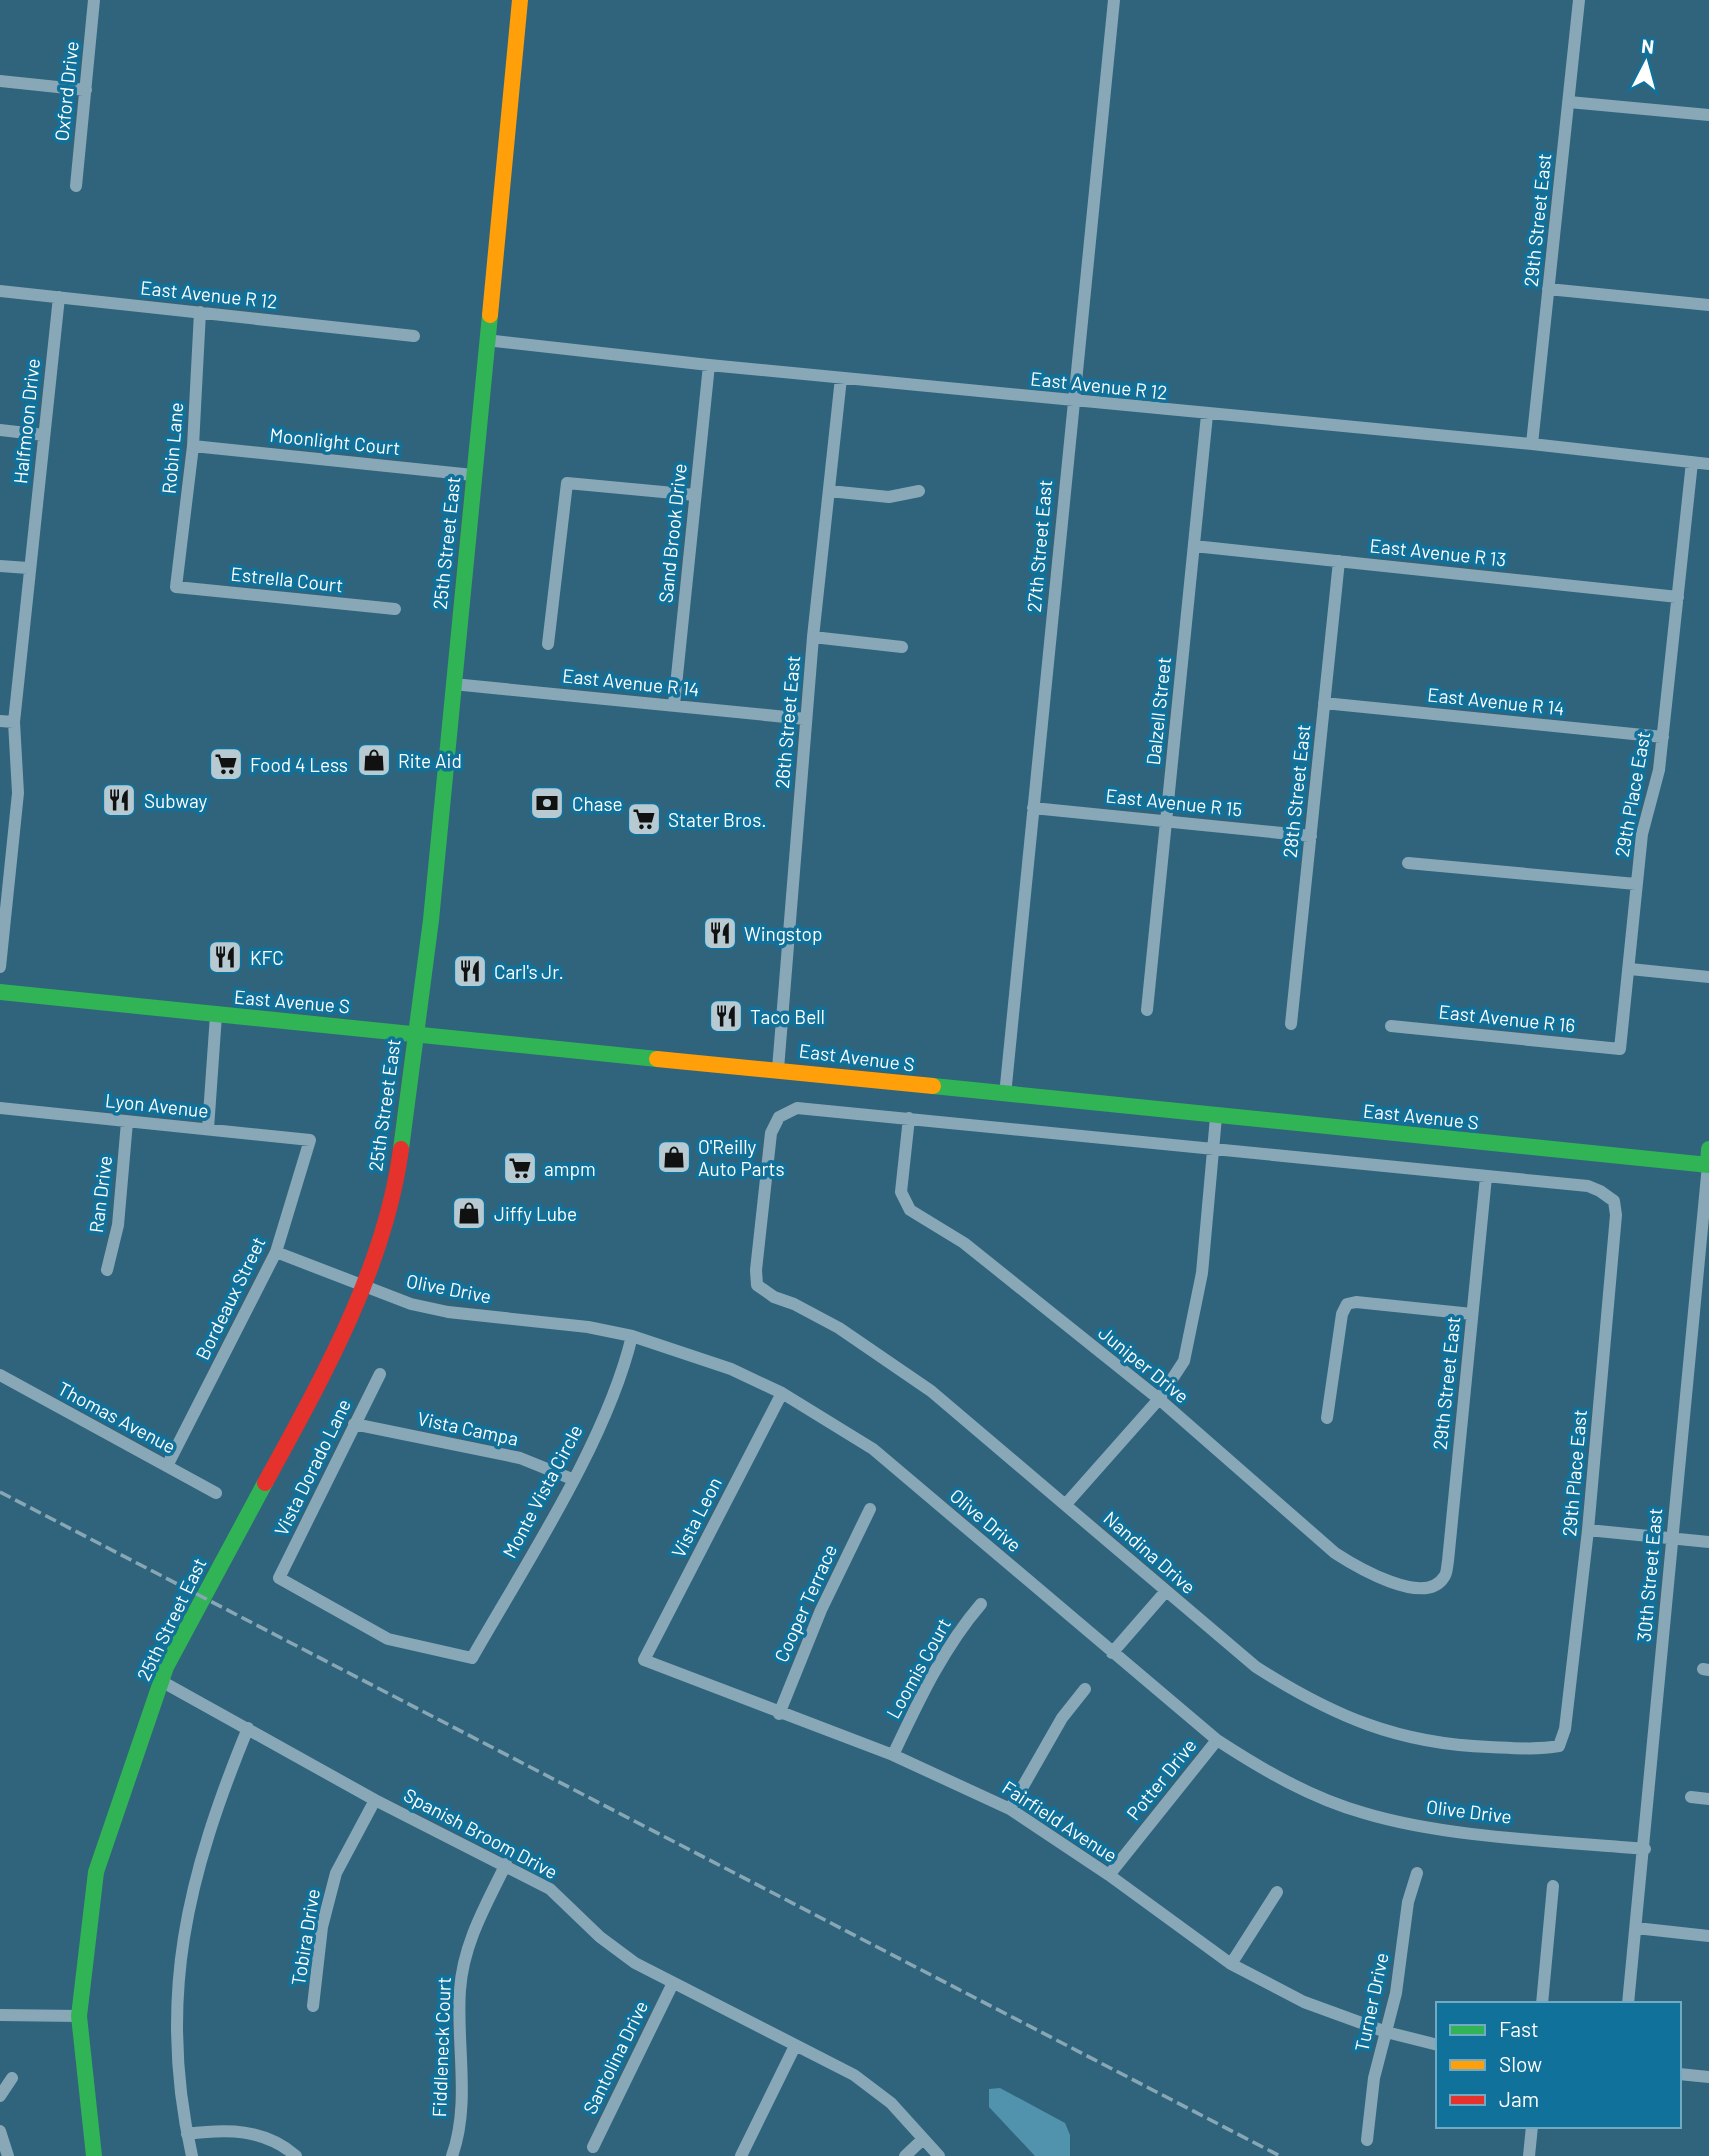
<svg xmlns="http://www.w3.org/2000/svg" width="1709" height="2156" font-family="Barlow,sans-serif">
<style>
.water{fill:#5192ad}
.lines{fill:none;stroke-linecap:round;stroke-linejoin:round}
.street{stroke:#88a8b7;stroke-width:12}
.fast{stroke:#30b455;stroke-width:16}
.slow{stroke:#ff9f0a;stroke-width:16}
.jam{stroke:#e5322d;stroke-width:16}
.rail{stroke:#88a7b5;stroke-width:3.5;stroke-dasharray:12 5;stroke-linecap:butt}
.labels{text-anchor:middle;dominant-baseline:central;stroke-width:7;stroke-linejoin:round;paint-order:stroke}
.street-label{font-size:19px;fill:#fff;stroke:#10719b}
.poi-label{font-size:19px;fill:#fff;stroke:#10719b;text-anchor:start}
</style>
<rect width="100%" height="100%" fill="#30647c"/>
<path class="water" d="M1000 2088 1065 2123 1070 2135V2156H1035L989 2107V2089Z"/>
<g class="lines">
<path class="street" d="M0 81 86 90
M1569 102 1709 115
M76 186 94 0
M1548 289 1709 305
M0 291 414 336
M200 312 193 446 176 587 395 609
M486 340 709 365 1532 444 1709 464
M0 430 44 435
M1532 444 1579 0
M193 446 473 475
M829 491 889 497 919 491
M1194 546 1678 597
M0 566 28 568
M813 637 902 647
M548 644 567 483 695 495
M453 684 806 719
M1324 703 1663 737
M674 705 709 365
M0 721 14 722
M1033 808 1311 836
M1408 863 1636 884
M0 967 18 793 14 722 59 297
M1630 969 1709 977
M1147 1010 1207 415
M1291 1024 1339 561
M1391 1026 1620 1049 1642 834 1659 770 1692 462
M778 1069 813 637 841 378
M1005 1095 1114 0
M0 1108 310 1140 276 1252 167 1466
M797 1108 1588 1186 1600 1191 1614 1201 1616 1215 1588 1530 1565 1729 1559 1746C1536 1750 1513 1748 1490 1747 1398 1744 1333 1716 1256 1667L931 1391 839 1328 794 1304 774 1297 757 1285 756 1270 771 1133 779 1117Z
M909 1118 901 1192 910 1210 964 1243 1159 1399 1335 1553C1355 1566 1425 1608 1444 1577 1447 1574 1447 1566 1448 1561L1486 1177
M208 1129 216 1015
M276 1252 411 1304 448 1312 588 1327 632 1336 731 1369 782 1393 873 1449 1217 1740C1263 1770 1311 1798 1364 1813 1447 1838 1557 1841 1645 1849
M107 1270 118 1225 127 1122
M380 1374 279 1578 388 1639 472 1658C526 1563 607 1441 632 1336
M0 1375 216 1493
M782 1393 644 1660 893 1755 1010 1809 1109 1875 1231 1964 1304 2002 1386 2032 1438 2045
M1327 1418 1342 1314 1347 1304 1356 1302 1472 1314
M354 1424 520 1458 572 1479
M1066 1504 1159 1399 1184 1361 1202 1273 1216 1117
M1588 1530 1709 1542
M1112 1653 1166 1591
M1703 1669 1709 1670
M161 1681 375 1800 550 1889 600 1937 635 1963 854 2075 891 2103 939 2156
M779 1714 821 1610 870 1509
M893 1755C918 1702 943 1648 981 1604
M1691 1797 1709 1799
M1010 1809 1062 1718 1085 1689
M1109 1875 1217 1740
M1636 1928 1709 1936
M1231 1964 1277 1892
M1542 2004 1553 1886
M1628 2004 1708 1165
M313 2006 322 1927 336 1873 375 1800
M0 2015 79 2016
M1679 2074 1709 2077
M0 2096 12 2078
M0 2131 8 2156
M187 2134C226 2129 264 2128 296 2156
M1367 2140 1374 2078 1396 1993 1408 1902 1417 1873
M593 2147 673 1983
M192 2156C156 1998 188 1874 248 1728
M452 2156C471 2103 456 2044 460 1990 463 1944 486 1905 506 1864
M741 2156 795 2046
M905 2156 923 2139
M1529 2156 1532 2126"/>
<path class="fast" d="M0 992 657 1059
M933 1086 1709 1165
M401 1149 431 920 490 315
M1708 1165 1709 1149
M94 2156 79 2016 96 1872 166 1667 265 1483"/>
<path class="slow" d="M490 315 520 0
M657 1059 933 1086"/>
<path class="jam" d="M265 1483C322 1379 385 1268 401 1149"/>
<path class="rail" d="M0 1492 1280 2156"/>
</g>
<defs>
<g id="shop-square" transform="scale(1.75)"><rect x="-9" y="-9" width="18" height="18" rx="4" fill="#b7c9d1" stroke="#10719b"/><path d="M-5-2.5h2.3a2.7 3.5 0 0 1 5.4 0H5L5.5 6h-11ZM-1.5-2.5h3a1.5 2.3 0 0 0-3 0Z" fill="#111"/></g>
<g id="supermarket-square" transform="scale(1.75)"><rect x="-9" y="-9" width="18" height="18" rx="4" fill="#b7c9d1" stroke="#10719b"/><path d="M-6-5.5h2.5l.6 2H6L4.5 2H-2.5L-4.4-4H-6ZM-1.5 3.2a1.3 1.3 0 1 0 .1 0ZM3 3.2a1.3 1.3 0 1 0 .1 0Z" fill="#111"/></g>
<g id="restaurant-square" transform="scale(1.75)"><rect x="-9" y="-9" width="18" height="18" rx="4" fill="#b7c9d1" stroke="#10719b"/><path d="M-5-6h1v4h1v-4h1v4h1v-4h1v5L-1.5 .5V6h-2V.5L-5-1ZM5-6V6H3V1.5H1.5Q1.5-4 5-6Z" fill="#111"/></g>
<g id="bank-square" transform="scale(1.75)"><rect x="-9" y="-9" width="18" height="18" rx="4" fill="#b7c9d1" stroke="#10719b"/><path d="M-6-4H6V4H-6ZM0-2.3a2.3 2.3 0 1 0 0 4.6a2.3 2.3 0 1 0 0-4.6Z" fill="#111"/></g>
</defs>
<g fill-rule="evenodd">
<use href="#shop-square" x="374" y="760"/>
<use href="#supermarket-square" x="226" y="764"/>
<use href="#restaurant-square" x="119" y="800"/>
<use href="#bank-square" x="547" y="803"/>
<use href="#supermarket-square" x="644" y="819"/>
<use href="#restaurant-square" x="720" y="933"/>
<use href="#restaurant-square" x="225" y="957"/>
<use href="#restaurant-square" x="470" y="971"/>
<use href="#restaurant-square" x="726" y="1016"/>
<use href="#shop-square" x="674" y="1157"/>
<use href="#supermarket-square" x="520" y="1168"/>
<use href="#shop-square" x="469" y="1213"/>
</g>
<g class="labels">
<g class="street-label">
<text transform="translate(66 91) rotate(-84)">Oxford Drive</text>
<text transform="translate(1537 220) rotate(-84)">29th Street East</text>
<text transform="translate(209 294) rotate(6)">East Avenue R 12</text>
<text transform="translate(1099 385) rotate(6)">East Avenue R 12</text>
<text transform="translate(26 421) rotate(-84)">Halfmoon Drive</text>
<text transform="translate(335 441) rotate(6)">Moonlight Court</text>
<text transform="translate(172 448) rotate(-85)">Robin Lane</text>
<text transform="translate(672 533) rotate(-84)">Sand Brook Drive</text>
<text transform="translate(446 543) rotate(-84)">25th Street East</text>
<text transform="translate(1039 546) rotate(-85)">27th Street East</text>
<text transform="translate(1438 552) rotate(6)">East Avenue R 13</text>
<text transform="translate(287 579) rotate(6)">Estrella Court</text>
<text transform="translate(631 682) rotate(6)">East Avenue R 14</text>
<text transform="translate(1496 701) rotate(6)">East Avenue R 14</text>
<text transform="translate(1158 711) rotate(-84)">Dalzell Street</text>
<text transform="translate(787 722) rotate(-85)">26th Street East</text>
<text transform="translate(1296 791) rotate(-84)">28th Street East</text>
<text transform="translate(1632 794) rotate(-80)">29th Place East</text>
<text transform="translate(1174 802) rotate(6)">East Avenue R 15</text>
<text transform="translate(292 1001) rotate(5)">East Avenue S</text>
<text transform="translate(1507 1018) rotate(6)">East Avenue R 16</text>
<text transform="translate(857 1057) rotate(7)">East Avenue S</text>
<text transform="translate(157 1105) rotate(6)">Lyon Avenue</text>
<text transform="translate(384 1105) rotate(-82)">25th Street East</text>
<text transform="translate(1421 1116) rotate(6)">East Avenue S</text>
<text transform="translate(100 1194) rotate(-83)">Ran Drive</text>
<text transform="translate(449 1288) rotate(11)">Olive Drive</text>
<text transform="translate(230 1298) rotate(-64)">Bordeaux Street</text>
<text transform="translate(1144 1364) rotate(39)">Juniper Drive</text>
<text transform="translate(1446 1383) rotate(-84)">29th Street East</text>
<text transform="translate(117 1417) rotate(28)">Thomas Avenue</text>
<text transform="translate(468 1428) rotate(12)">Vista Campa</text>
<text transform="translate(312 1467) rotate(-64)">Vista Dorado Lane</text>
<text transform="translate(1574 1473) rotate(-85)">29th Place East</text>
<text transform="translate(542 1491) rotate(-62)">Monte Vista Circle</text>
<text transform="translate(696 1517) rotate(-63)">Vista Leon</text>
<text transform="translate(986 1520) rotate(40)">Olive Drive</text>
<text transform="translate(1150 1552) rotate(41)">Nandina Drive</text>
<text transform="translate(1649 1575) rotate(-85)">30th Street East</text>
<text transform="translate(805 1603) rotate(-66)">Cooper Terrace</text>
<text transform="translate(171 1619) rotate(-64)">25th Street East</text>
<text transform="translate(918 1668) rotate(-61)">Loomis Court</text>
<text transform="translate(1161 1779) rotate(-51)">Potter Drive</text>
<text transform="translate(1469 1811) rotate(7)">Olive Drive</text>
<text transform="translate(1060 1821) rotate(33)">Fairfield Avenue</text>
<text transform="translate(481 1833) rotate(28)">Spanish Broom Drive</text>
<text transform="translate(305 1937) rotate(-81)">Tobira Drive</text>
<text transform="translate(1371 2002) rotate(-78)">Turner Drive</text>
<text transform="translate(441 2047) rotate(-88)">Fiddleneck Court</text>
<text transform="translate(615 2057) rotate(-64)">Santolina Drive</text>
</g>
<g class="poi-label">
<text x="398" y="760">Rite Aid</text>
<text x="250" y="764">Food 4 Less</text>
<text x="144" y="800">Subway</text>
<text x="572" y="803">Chase</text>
<text x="668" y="819">Stater Bros.</text>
<text x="744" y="933">Wingstop</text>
<text x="250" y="957">KFC</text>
<text x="494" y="971">Carl's Jr.</text>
<text x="750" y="1016">Taco Bell</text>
<text x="698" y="1146">O'Reilly<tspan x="698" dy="22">Auto Parts</tspan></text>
<text x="544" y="1168">ampm</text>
<text x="494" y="1213">Jiffy Lube</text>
</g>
</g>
<rect x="1436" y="2002" width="245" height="126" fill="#10719b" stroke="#70aac3" stroke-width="2"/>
<rect x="1450" y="2025" width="35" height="10" fill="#30b455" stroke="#70aac3" stroke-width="2"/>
<text x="1499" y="2037" font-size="21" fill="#ffffff">Fast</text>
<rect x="1450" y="2060" width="35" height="10" fill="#ff9f0a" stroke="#70aac3" stroke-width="2"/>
<text x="1499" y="2072" font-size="21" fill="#ffffff">Slow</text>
<rect x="1450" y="2095" width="35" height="10" fill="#e5322d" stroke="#70aac3" stroke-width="2"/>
<text x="1499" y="2107" font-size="21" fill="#ffffff">Jam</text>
<g transform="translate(1646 63) rotate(6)" stroke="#10719b" stroke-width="5" paint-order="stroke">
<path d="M0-5L12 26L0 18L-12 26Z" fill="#ffffff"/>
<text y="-10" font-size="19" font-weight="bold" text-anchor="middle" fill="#ffffff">N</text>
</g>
</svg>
